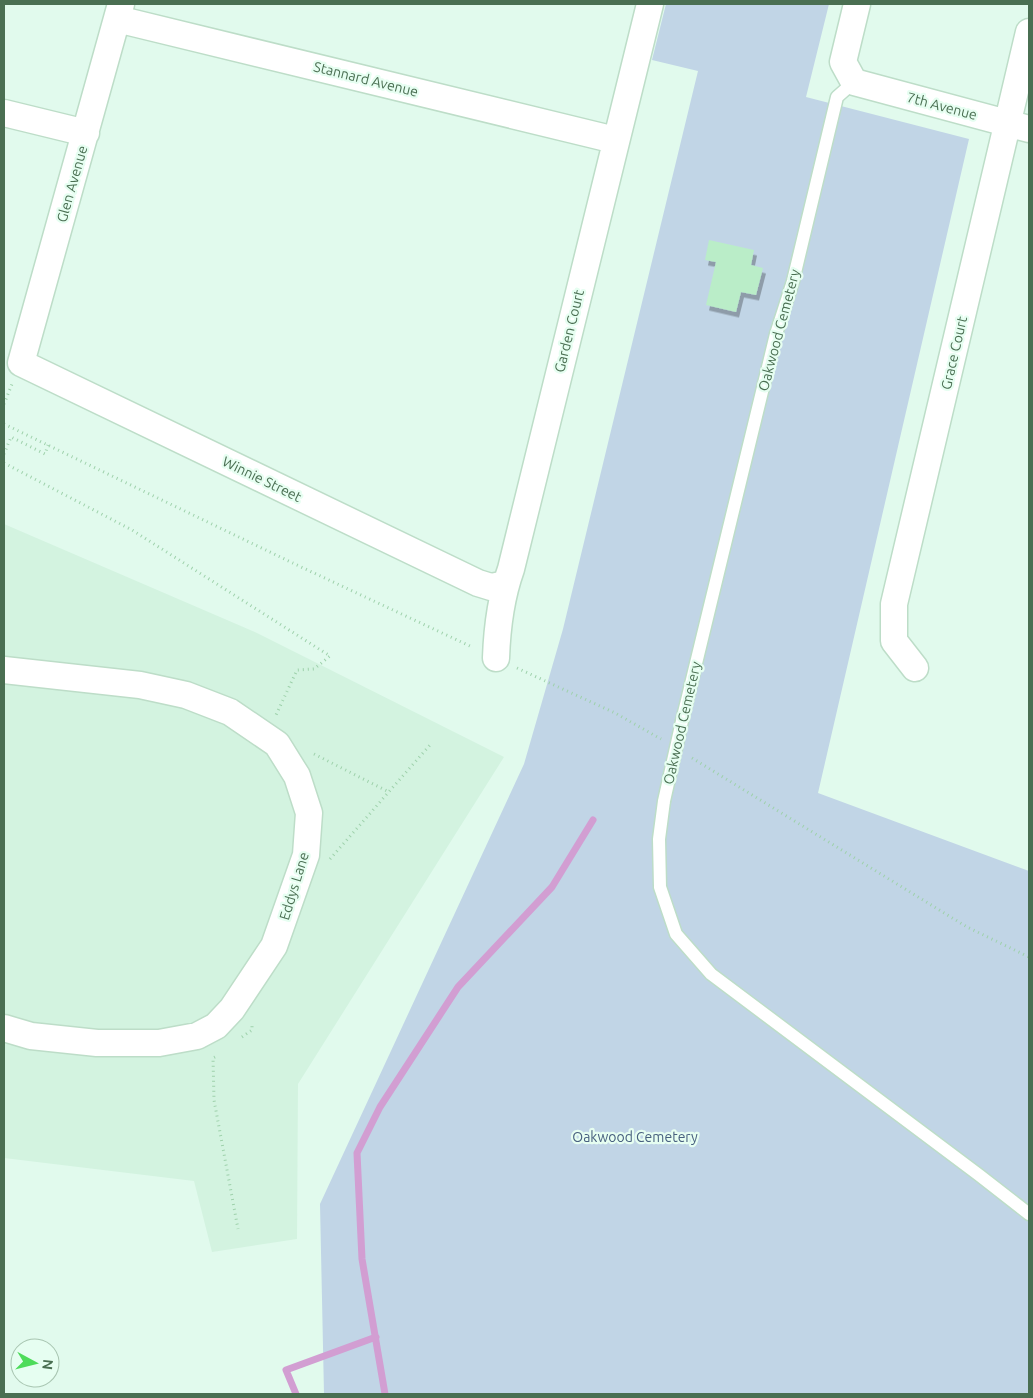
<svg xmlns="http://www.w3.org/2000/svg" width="1033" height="1398" font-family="Ubuntu,sans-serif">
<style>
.residential{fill:#d3f3e0}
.green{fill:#c1d5e6}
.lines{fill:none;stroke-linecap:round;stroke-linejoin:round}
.stream{stroke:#d29ed2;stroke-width:7}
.building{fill:#baedc8;filter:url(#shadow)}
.service-casing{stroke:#bdddc8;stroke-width:15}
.minor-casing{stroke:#bdddc8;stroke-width:29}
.path{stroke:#9ed1ab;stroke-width:3;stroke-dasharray:1 4;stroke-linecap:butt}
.service{stroke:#fff;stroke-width:12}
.minor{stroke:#fff;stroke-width:26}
.service-bridge-casing{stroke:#bdddc8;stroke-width:15;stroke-linecap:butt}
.service-bridge{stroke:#fff;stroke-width:12}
.labels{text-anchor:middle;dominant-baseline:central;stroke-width:4.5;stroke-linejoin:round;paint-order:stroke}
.street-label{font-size:14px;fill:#4a6f52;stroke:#e6fef1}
.park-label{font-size:14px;fill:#48607f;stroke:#e6fef1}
</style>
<defs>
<filter id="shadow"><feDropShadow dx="3" dy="5.5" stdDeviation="0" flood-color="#0004"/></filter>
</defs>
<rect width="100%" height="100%" fill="#e1faed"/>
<path class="residential" d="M4 524 257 633 504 757 298 1084 297 1239 212 1252 194 1181 4 1158Z"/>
<path class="green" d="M666 4H829L806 97 969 139 818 793 1029 871V1394H324L320 1204 524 764 563 629 698 71 652 60Z"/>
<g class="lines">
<path class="stream" d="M296 1394 286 1370 376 1337
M385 1394 362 1259 357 1153 380 1107 458 987 552 887 593 820"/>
</g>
<path class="building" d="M709 240 754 250 751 265 763 268 756 295 741 292 736 312 706 305 716 262 705 260Z"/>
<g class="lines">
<g class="service-casing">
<path id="service" d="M682 721 776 334 793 281 837 97 854 82
M664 801 659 839 660 887 676 934 711 974 979 1175 1029 1214"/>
</g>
<g class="minor-casing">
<path id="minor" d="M121 4 21 363 478 583 491 587 506 584
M857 4 843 62 854 82 1029 129
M117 19 615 140
M4 113 86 133
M496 658C497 629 501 597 511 569L650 4
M915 668 894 641V604L1029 32
M4 670 140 685 186 695 230 712 277 744 297 776 309 813 306 855 274 946 232 1009 216 1026 197 1036 159 1043H97L31 1036 4 1028"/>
</g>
<path class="path" d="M4 404 12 384
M4 424 299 566 472 647
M4 454 11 437 45 454 48 445
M4 463 132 530 330 656 314 669 297 670 276 715
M517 668 615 713 661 739
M314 754 389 792
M692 758 967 927 1029 957
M330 859 430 745
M242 1037 252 1030V1025
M215 1057 213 1058 214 1100 238 1229"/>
<use href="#service" class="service"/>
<use href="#minor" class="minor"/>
<g class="service-bridge-casing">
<path id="service-bridge" d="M664 801 682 721"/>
</g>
<use href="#service-bridge" class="service-bridge"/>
</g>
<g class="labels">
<g class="street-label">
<text transform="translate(366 79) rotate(14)">Stannard Avenue</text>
<text transform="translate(942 106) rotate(15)">7th Avenue</text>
<text transform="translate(72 184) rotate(-74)">Glen Avenue</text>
<text transform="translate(779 330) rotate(-75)">Oakwood Cemetery</text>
<text transform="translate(569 331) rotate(-76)">Garden Court</text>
<text transform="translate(954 353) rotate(-77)">Grace Court</text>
<text transform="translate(262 479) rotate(26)">Winnie Street</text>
<text transform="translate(682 723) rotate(-77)">Oakwood Cemetery</text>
<text transform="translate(294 886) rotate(-73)">Eddys Lane</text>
</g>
<g class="park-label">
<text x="635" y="1137">Oakwood Cemetery</text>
</g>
</g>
<rect width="1033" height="1398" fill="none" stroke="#4a6f52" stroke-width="10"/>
<g transform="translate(35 1363) rotate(97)"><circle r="24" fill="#e6fef1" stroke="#a8c5b1"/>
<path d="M0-4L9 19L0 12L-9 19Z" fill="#4ddc5a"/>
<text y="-8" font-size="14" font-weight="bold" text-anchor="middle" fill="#4a6f52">N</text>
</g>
</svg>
